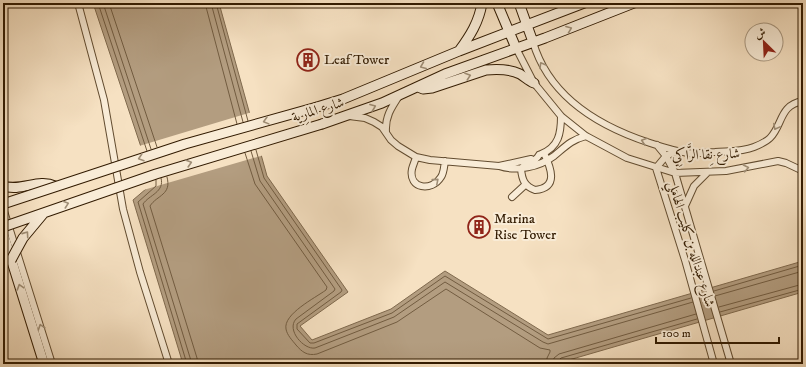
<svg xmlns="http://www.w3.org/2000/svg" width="806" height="367" font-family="'IM FELL DW Pica',Amiri,serif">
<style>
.water{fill:#b39d80;stroke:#7f694d}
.pier{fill:#f6e1c2}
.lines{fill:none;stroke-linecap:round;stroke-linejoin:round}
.shore{stroke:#725c40;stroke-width:1}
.street-casing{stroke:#624c30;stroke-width:8}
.secondary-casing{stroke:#311a00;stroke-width:11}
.street{stroke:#f9ecd7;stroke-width:6}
.secondary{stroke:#f9ecd7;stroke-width:9}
.secondary-bridge-casing{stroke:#311a00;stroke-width:11;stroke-linecap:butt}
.secondary-bridge{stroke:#f9ecd7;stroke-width:9}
.oneway{stroke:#9f8e76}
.labels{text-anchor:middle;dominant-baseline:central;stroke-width:4;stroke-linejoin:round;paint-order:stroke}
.poi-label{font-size:14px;fill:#311a00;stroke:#f9ecd7;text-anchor:start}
.street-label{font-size:14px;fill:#311a00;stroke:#f9ecd7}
</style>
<rect width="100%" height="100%" fill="#f6e1c2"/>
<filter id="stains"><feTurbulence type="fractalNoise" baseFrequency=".005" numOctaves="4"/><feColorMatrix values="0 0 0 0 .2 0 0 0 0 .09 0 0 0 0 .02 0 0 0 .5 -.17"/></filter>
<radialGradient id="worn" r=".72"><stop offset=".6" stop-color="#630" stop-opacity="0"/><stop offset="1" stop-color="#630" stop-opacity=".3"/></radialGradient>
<path class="water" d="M93 3H219L267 176 348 292 300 326 312 340 391 309 445 271 548 335 803 261V292L562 362 561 364H183L133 200 153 183Z"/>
<path class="pier" d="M252 112 264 155 140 191 151 183 139 146Z"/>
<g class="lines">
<path class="shore" d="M98 3 147 151
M103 3 151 149
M109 3 157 147
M205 3 237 124
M211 3 243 122
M216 3 248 121
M256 150 264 178 342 290 341 292 297 324V329L310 343H314L392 313 445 276 548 339 691 298
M251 151 260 181 335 289 334 291 296 319C286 330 304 350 315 348L394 317 445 282 543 342 548 344 693 302
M245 153 255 184 327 287 326 290C315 298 283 314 286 329 287 335 292 340 296 345 302 352 307 356 317 354L397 322 446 289 540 348 550 350V352L547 358V364
M167 177C172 195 157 195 150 206L197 358 198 364
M161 178C165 192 149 195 143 204L192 364
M156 180V186L138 202 187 364
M714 291 803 265
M715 296 803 271
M719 307 803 284
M720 312 803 289
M553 364 554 358 559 354 696 314
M558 364V361L561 358 697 319"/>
<g class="street-casing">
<path id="street" d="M78 3 104 100 123 209 140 272 169 364
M533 42C549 97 598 126 650 143 662 147 675 151 688 153 697 154 706 152 715 152 728 151 742 152 754 147 759 145 766 142 770 138 783 125 779 105 803 101
M516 48 534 83 561 116 586 136 627 158 675 173 726 171 778 161 786 163 803 171
M349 116 365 118 374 122 382 127 391 140 398 146 416 157 430 160 499 166C517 172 539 167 554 156 566 146 571 140 586 136
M386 132C385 117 391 108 399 96
M657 145 666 156 675 173 731 364
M676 151 666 156 656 168 685 260 714 364
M541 154C559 147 561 133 561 116
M539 155C535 163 526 162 521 169 522 179 524 186 535 190 559 188 551 168 544 153
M416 157C415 161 413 165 412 169 408 189 432 192 441 177 444 173 444 166 445 161
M499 166 531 159
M512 197 525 185
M685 206 694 186 708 172
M3 208 52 364"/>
</g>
<g class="secondary-casing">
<path id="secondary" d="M497 3 516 48
M519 3 533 42
M459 51C470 36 479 22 482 3
M418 87 423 89 432 88 486 70C497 69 510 69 520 74 525 77 529 81 534 83
M317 107 343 99 459 51 584 3
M322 124 382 103 445 74 545 38 634 3
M3 186C22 192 38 178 55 186
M3 233 44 364"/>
</g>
<use href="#street" class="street"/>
<use href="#secondary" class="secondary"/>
<g class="secondary-bridge-casing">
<path id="secondary-bridge" d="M3 204 185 144 317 107
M3 227 156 174 322 124
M11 260 23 238 43 214"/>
</g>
<use href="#secondary-bridge" class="secondary-bridge"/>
</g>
<defs><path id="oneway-chevron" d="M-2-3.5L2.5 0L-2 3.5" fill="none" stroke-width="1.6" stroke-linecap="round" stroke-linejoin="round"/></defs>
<g class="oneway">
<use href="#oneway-chevron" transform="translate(569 29) rotate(-21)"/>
<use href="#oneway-chevron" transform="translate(542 65) rotate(-120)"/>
<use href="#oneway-chevron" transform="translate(423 66) rotate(158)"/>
<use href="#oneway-chevron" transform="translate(468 76) rotate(-19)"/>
<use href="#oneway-chevron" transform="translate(373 107) rotate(-21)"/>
<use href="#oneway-chevron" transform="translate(266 121) rotate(165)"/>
<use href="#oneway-chevron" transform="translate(776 127) rotate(118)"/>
<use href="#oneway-chevron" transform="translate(644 141) rotate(-162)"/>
<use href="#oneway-chevron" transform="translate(141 158) rotate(162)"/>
<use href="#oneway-chevron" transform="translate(189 163) rotate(-17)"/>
<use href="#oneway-chevron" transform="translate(746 168) rotate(-11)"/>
<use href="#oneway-chevron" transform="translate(436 181) rotate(-41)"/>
<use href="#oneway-chevron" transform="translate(66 204) rotate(-19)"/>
<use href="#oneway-chevron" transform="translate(26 234) rotate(-55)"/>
<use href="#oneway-chevron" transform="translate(20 287) rotate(-107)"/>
<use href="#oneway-chevron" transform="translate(41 327) rotate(-108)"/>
</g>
<defs>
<g id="building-ring" transform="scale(1.15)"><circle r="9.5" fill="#f9ecd7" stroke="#8f2418" stroke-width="1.5"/><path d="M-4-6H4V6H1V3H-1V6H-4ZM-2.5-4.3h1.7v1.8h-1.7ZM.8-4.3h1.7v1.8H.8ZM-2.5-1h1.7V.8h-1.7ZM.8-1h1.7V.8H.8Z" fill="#8f2418"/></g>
</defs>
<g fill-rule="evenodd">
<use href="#building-ring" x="308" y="60"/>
<use href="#building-ring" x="479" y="227"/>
</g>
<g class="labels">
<g class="poi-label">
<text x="324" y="60">Leaf Tower</text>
<text x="494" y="219">Marina<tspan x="494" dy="16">Rise Tower</tspan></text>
</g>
<g class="street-label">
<text transform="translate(318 110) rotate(-17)">شارع المارِية</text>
<text transform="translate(706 155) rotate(-2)">شارع نِقا الرَّاكِي</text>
<text transform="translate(691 244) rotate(73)">شارع عبدالله بن كليب الهاملي</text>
</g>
</g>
<rect width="806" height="367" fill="none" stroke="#f6e1c2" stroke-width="16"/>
<rect x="4" y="4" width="798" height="359" fill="none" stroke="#311a00" stroke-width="2"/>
<rect x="8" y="8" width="790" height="351" fill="none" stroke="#311a00"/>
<g transform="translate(764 42) rotate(336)"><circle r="19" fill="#f9ecd7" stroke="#a99881"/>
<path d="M0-3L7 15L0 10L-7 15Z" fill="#8f2418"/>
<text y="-6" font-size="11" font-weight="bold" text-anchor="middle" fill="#311a00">ش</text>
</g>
<path d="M656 337v6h123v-6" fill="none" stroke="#311a00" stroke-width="2"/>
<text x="662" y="337" font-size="12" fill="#311a00" stroke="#f9ecd7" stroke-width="3" paint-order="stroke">100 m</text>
<rect width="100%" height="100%" filter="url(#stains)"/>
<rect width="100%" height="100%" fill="url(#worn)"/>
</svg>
